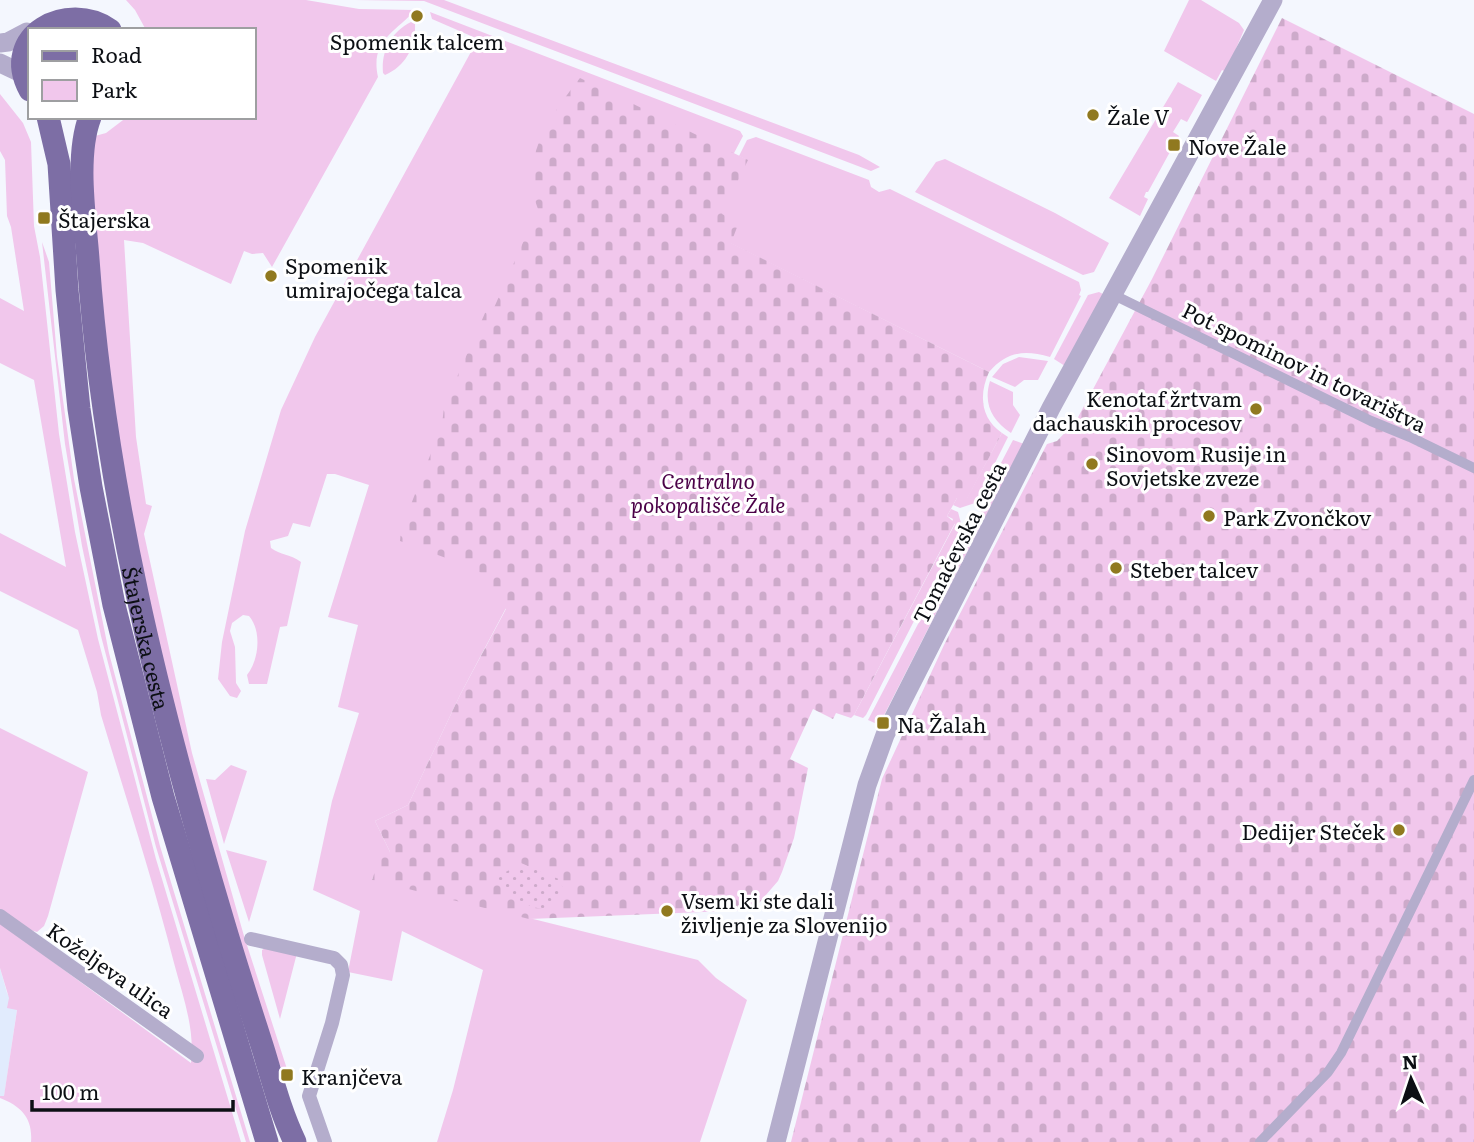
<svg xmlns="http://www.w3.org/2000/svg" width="1474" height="1142" font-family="Literata,serif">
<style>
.built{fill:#e1ebfd}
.green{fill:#f1c7ec}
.cemetery{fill:url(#cemetery-stones)}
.park{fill:url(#park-dots)}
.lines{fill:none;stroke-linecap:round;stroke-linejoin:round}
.pedestrian{stroke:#b4adcc;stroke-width:10}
.minor{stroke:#b4adcc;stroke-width:14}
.tertiary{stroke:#b4adcc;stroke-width:19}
.primary{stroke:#7d6ea5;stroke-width:23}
.poi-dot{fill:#90791f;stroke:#fff;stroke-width:2.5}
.labels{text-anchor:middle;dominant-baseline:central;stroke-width:6;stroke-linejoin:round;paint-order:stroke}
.poi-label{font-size:21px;fill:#0c0f14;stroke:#fff;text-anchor:start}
.street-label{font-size:21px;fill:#0c0f14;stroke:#fff}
.park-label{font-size:21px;font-style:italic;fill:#4b0148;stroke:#fff}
</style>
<defs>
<pattern id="cemetery-stones" width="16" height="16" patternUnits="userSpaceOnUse" patternTransform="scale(1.75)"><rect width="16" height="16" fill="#f1c7ec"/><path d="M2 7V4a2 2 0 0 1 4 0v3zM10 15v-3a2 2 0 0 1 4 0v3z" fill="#cdaaca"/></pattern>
<pattern id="park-dots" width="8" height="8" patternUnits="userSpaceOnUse" patternTransform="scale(1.75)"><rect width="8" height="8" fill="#f1c7ec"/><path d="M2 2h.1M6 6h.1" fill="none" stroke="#cdaaca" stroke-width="1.8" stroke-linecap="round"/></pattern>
</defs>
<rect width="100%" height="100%" fill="#f4f7fe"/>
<path class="built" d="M0 968 7 993 17 1009 4 1097 0 1096Z"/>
<path class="green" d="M126 0H306L359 9 415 10C395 33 370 40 378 77L272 267 263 253 252 254 244 251 231 284 143 243 124 240 136 437 146 504 152 506 144 534 192 753 244 936 287 1069 283 1071 269 1044 171 715 115 446 91 189 95 136 106 133 127 117H254V30H146L135 10Z
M355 0H444L859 155 880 167 871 171 424 1Z
M1189 0H1201L1239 23 1244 30 1226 72 1222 70 1216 81 1164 51Z
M430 12 740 131 743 136 733 155 730 153 506 608 460 695 408 805 375 821 390 852 372 879 698 960 716 978 747 1000 700 1142H437L453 1090 483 970 402 931 392 981 348 972 360 911 313 890 332 801 359 713 338 707 358 625 328 617 369 485 335 474H327L310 527 293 523 288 536 270 541 271 548C280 555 291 554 301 562L287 626 280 627 267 684H249L247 675C259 660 262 631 249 616L243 615 232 623 230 631 235 647 236 683 241 691 237 698 230 696 218 679 222 642 245 531 281 410 315 337 478 39 432 19Z
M411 22 415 24C416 46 406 66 385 75L383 73C381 51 391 32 411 22Z
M1178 82 1202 95 1187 122 1181 119 1173 132 1179 136 1176 141 1174 140 1169 148 1171 150 1148 192H1146L1144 197 1148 199 1140 216 1109 198Z
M0 94 23 123 31 142 34 226 40 257 59 434 75 532 98 639 156 859 241 1142H31C33 1118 21 1106 0 1098V1096H4L17 1010 7 1008 9 998 0 968V923L191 1063C195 1028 183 997 174 963 153 880 126 798 101 715L97 692 78 630 0 591V533L66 567 34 380 0 363V298L24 311 11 227 7 216 5 160 0 151Z
M756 137 869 180 871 187 879 192 890 189 1079 282 1081 290 1079 295 1081 296 1050 357C1025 350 1007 351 989 372L730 243 717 212 747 160 739 156 747 140Z
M945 159 1055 213 1109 243 1094 272 1083 275 915 192 936 162Z
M42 242 49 262 57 357 74 479 109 653 160 846 250 1142H246L156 847 101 636 82 546 65 444Z
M1099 292 1103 294 1065 366 1054 359 1088 295Z
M1019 357 1048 361 1038 380H1024L1015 387 992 377 1003 364Z
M990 381 1013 392V405L1020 415 1011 433C992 420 983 404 990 381Z
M1002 433 1008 437 975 503 960 508 953 505 957 498H967Z
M1013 440 1024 444 984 520 979 505Z
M951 509 958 512 962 527 866 715 863 718 854 715 955 524 952 522 953 519 947 516Z
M981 525 879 725 868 720 967 530Z
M0 728 88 772 48 916 44 926 37 932 30 930 0 909Z
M231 765 247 771 224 844 206 779 215 780Z
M226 850 267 861 249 922Z
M267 947 297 953 280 1019 262 955V950Z"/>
<path class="cemetery" d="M1282 18 1474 114V1142H791L882 779 944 645 1047 444 1057 441 1076 421 1152 279Z
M580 78 748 160 722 214 739 222 731 243 989 372C979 394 980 418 1002 433L967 499 964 498 962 501 957 498 947 516 955 523 854 715 851 718 836 713 833 719 813 709 790 759 808 768 794 838 782 872 778 881 753 910 529 919 372 880 381 854 390 852 375 821 408 805 460 695 506 609 492 595 484 575 473 568 400 541 401 530 442 425 444 407 485 313 493 310 538 209C518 160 550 116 580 78Z"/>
<path class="park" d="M521 863 561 880 563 891 558 901 549 909C529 910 509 896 498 879L499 876Z"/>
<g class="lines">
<path class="pedestrian" d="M1120 298 1371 421 1410 437 1474 468
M1260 1142 1328 1072 1341 1053 1474 780"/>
<path class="minor" d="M0 916 197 1056
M251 939 334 958 341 965 343 975 332 1023 309 1096 325 1142"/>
<path class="tertiary" d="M0 43 8 42 27 32
M0 63 21 73
M776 1142 867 785 885 735 1051 408 1273 0"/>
<g class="primary">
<path d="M30 90C0 35 68 0 110 30"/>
<path d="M48 117 59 164 67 290 79 409 91 487 114 605 163 797 267 1142"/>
<path id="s1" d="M90 117C75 156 85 218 88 259 104 486 158 704 223 921 236 965 250 1008 264 1052 273 1082 281 1113 295 1142"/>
</g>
</g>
<g class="poi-dot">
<circle cx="417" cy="16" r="7"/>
<circle cx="1093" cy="115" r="7"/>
<rect x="1167" y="138" width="14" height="14" rx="3.5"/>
<rect x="37" y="211" width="14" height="14" rx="3.5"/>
<circle cx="271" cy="276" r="7"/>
<circle cx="1256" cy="409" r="7"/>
<circle cx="1092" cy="464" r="7"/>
<circle cx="1209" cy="516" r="7"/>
<circle cx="1116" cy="568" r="7"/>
<rect x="876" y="716" width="14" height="14" rx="3.5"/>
<circle cx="1399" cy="830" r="7"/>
<circle cx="667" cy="911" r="7"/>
<rect x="280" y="1068" width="14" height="14" rx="3.5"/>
</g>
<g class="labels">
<g class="poi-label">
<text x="417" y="40" text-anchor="middle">Spomenik talcem</text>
<text x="1107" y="115">Žale V</text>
<text x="1188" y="145">Nove Žale</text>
<text x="58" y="218">Štajerska</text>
<text x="285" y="264">Spomenik<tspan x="285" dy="24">umirajočega talca</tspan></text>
<text x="1242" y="397" text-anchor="end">Kenotaf žrtvam<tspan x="1242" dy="24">dachauskih procesov</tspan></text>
<text x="1106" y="452">Sinovom Rusije in<tspan x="1106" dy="24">Sovjetske zveze</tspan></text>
<text x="1223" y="516">Park Zvončkov</text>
<text x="1130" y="568">Steber talcev</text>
<text x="897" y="723">Na Žalah</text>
<text x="1385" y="830" text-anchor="end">Dedijer Steček</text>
<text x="681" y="899">Vsem ki ste dali<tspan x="681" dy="24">življenje za Slovenijo</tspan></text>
<text x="301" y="1075">Kranjčeva</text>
</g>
<g class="street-label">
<text transform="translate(1305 366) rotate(26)">Pot spominov in tovarištva</text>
<text transform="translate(958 542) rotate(-63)">Tomačevska cesta</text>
<text stroke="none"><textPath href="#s1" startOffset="527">Štajerska cesta</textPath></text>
<text transform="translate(111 969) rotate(35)">Koželjeva ulica</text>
</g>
<g class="park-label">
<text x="708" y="479">Centralno<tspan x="708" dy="24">pokopališče Žale</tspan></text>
</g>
</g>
<rect x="28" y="28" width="228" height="91" fill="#ffffff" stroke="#9e9fa1" stroke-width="2"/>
<rect x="42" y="51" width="35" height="10" fill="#7d6ea5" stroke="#9e9fa1" stroke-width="2"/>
<text x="91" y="63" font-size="21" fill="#0c0f14">Road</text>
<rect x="42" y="80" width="35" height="21" fill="#f1c7ec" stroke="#9e9fa1" stroke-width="2"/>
<text x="91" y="98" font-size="21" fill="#0c0f14">Park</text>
<g transform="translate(1411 1079) rotate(357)" stroke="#ffffff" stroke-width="5" paint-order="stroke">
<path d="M0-5L12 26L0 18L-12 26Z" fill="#0c0f14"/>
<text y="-10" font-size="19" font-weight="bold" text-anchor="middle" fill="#0c0f14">N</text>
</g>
<path d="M32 1100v10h201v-10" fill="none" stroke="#0c0f14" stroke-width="3.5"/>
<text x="42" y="1100" font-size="21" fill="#0c0f14" stroke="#ffffff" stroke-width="5" paint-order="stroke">100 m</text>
</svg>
